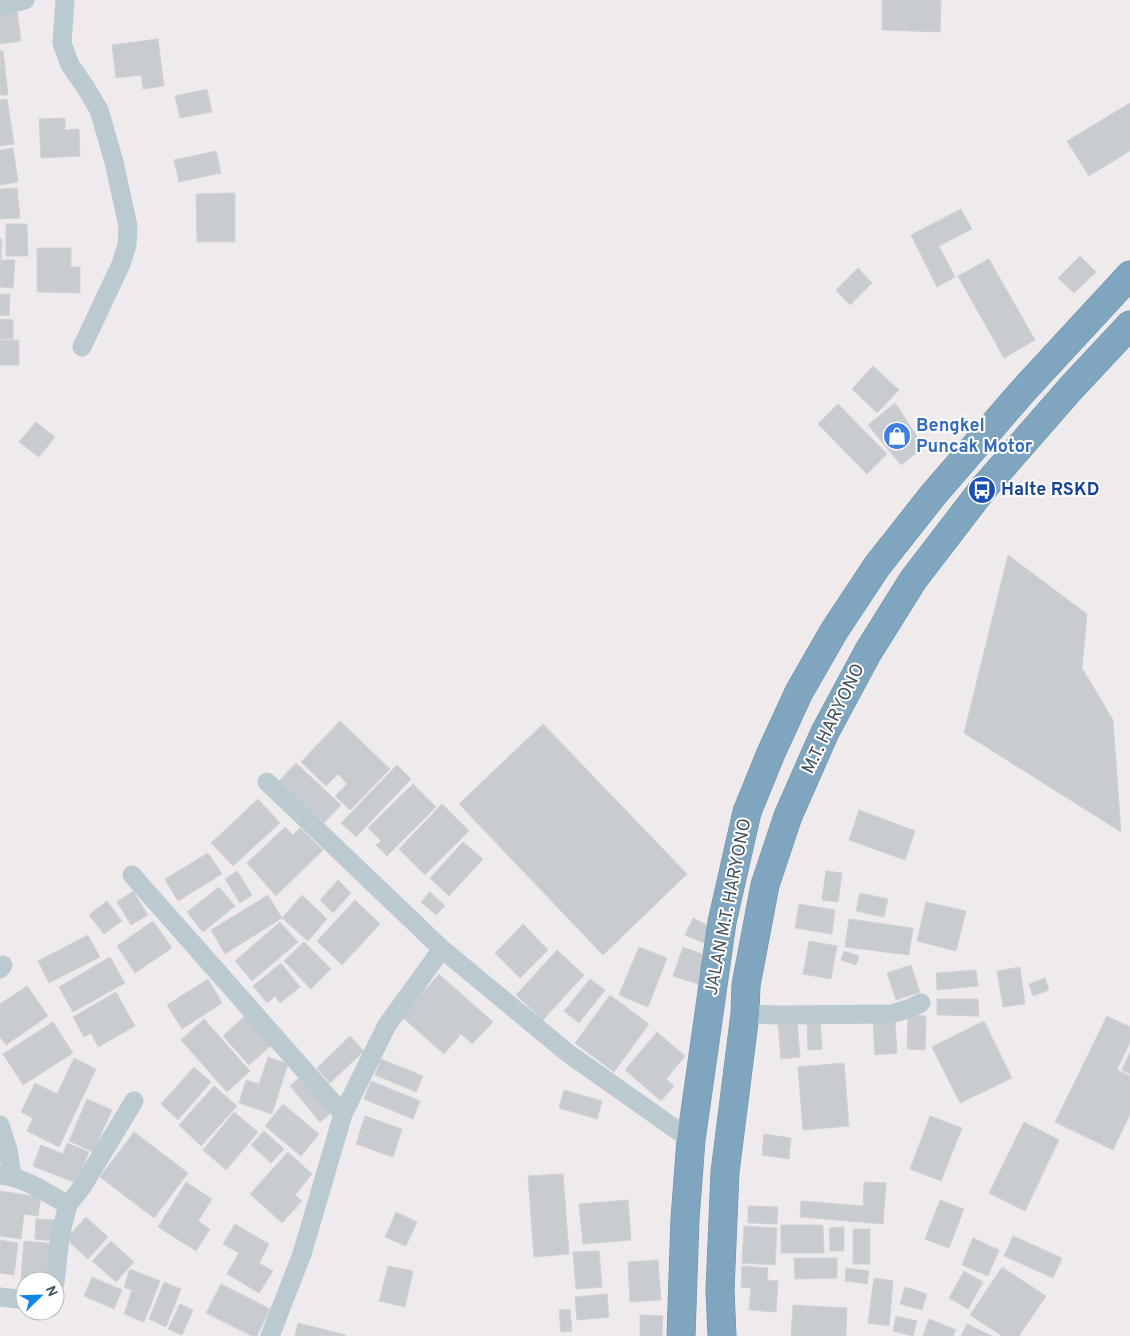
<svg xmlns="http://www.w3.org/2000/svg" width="1130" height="1336" font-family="Overpass,sans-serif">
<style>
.building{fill:#c8ccd1;stroke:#cfd3d8}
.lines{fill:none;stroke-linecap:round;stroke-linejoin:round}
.highway-casing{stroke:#6b91aa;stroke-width:29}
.street{stroke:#bbc9d0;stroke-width:19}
.highway{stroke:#80a6bf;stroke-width:28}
.labels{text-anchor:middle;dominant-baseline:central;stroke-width:4;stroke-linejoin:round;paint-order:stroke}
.shop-label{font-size:18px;font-weight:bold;fill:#366cbe;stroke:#fff;text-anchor:start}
.transit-label{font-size:18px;font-weight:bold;fill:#164399;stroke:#fff;text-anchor:start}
.street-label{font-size:18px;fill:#43525a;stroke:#fff}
</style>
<rect width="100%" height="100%" fill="#efebec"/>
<path class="building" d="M882 0H941L940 32 882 30Z
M17 10 21 41 0 44V13Z
M158 39 164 86 143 89 141 75 116 78 112 45Z
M0 51H3L8 95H0Z
M207 89 212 112 180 118 175 96Z
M7 99 14 144 0 146V100Z
M1130 103V151L1089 176 1067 141Z
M65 118V130L79 129 80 156 41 158 39 119Z
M13 148 18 182 0 185V150Z
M216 151 221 173 179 182 174 160Z
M17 188 20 218 0 219V189Z
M235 193V242H197L196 194Z
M961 209 972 229 939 246 955 277 937 287 911 235Z
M6 224H27L28 256H6Z
M0 239H2L1 260H15L13 288 0 287Z
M37 248H71V267H80V293L37 292Z
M1080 256 1096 272 1074 293 1058 278Z
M989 259 1035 340 1004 358 958 276Z
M858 268 872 283 850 305 836 290Z
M0 294H10L9 316 0 315Z
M0 319 13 320V339H0Z
M0 340H19V365H0Z
M873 366 899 390 877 413 852 389Z
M895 403 924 447 901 465 868 425Z
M838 404 887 454 867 474 818 424Z
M36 422 55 437 39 457 19 442Z
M1008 555 1087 614 1082 668 1113 720 1121 832 964 733Z
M340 721 390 769 350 810 335 796 347 784 338 774 326 786 301 762Z
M543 724 687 874 603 955 459 804Z
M296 763 341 805 324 823 279 781Z
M397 765 411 779 356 837 341 823Z
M413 784 436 807 387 856 376 845 381 841 368 828Z
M258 799 280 823 233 866 211 843Z
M442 804 469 831 425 875 399 849Z
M859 810 915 831 905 860 849 840Z
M285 827 293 835 300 828 323 850 276 896 247 863Z
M463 842 483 859 449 896 430 878Z
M208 853 222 874 178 901 165 879Z
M237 871 252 895 240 903 225 879Z
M826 871 842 873 838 902 822 900Z
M338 880 351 893 333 913 320 900Z
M219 887 235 906 203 932 187 912Z
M133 891 148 915 131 925 117 902Z
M430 892 445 906 436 915 421 902Z
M860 893 888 899 884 917 856 911Z
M268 895 282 918 225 954 211 930Z
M302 895 327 919 308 941 282 918Z
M355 900 380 924 342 965 317 941Z
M107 901 122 921 104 934 89 915Z
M926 902 966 911 956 951 917 941Z
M799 904 835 910 832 934 795 928Z
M693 918 711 927 704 943 685 935Z
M849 919 913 928 909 955 845 947Z
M153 921 172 948 135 973 117 946Z
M280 922 298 942 252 981 235 961Z
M523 924 548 950 520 978 495 953Z
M88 935 100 957 49 983 38 961Z
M809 941 837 946 831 979 803 974Z
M304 942 331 969 311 989 284 961Z
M639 947 667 958 648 1007 619 995Z
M683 947 710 957 701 985 673 976Z
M557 950 584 975 543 1020 516 995Z
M844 951 859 956 856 965 841 960Z
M110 957 125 983 73 1012 59 987Z
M281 963 300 987 280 1003 275 996 267 1003 253 986Z
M911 965 920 992 896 1000 887 973Z
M1020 967 1025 1004 1003 1007 997 971Z
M976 970 978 986 937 990 936 973Z
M439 974 493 1022 472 1044 461 1034 444 1054 402 1017Z
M1045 978 1049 990 1033 996 1029 984Z
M208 979 222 1003 182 1029 167 1005Z
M590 979 605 990 579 1023 564 1011Z
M27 986 48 1016 6 1045 0 1037V1004Z
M116 992 135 1026 98 1047 91 1033 84 1037 73 1017Z
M610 995 649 1024 614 1072 575 1043Z
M937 999H978L979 1016 937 1015Z
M248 1013 274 1043 249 1065 223 1036Z
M908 1015 926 1016 925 1050 907 1049Z
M1107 1016 1130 1027V1042L1117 1070 1130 1076V1114L1113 1150 1055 1122Z
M204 1019 250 1071 227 1092 181 1040Z
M820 1019 822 1049 808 1050 807 1020Z
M797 1021 800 1057 781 1059 778 1023Z
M895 1021 897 1053 875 1055 873 1022Z
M984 1021 1012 1078 960 1103 932 1047Z
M53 1022 73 1053 23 1085 3 1054Z
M657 1032 685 1056 666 1079 674 1086 661 1101 625 1070Z
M350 1036 364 1051 330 1083 317 1068Z
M1130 1052V1074L1122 1070Z
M268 1057 288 1064 272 1114 239 1103 246 1080 259 1084Z
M74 1058 96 1069 59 1147 27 1131 33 1118 21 1112 35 1083 57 1094Z
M381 1059 423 1076 416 1092 375 1075Z
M844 1063 849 1126 803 1130 798 1067Z
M194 1067 211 1082 178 1120 161 1104Z
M300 1077 331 1113 320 1122 290 1086Z
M371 1081 420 1101 413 1119 364 1099Z
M214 1086 237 1106 201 1146 179 1125Z
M564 1090 602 1101 597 1119 559 1108Z
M87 1099 112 1110 93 1152 69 1141Z
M283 1104 319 1134 301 1156 265 1126Z
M234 1112 258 1132 226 1170 203 1150Z
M365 1116 402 1129 393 1157 356 1144Z
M930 1116 962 1128 941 1181 910 1169Z
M1024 1122 1059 1140 1025 1211 989 1193Z
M264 1131 284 1149 271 1163 251 1145Z
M134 1132 188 1173 154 1218 100 1177Z
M764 1134 791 1138 789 1159 762 1155Z
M67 1143 89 1152 76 1183 33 1166 41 1145 63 1154Z
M288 1152 312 1174 295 1195 302 1201 282 1223 250 1194Z
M563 1174 569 1254 534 1257 528 1176Z
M186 1182 212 1199 198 1221 210 1229 196 1251 158 1227Z
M864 1182 886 1183 883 1224 800 1217 801 1201 863 1206Z
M0 1191 41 1197 38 1216 24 1214 21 1239 0 1236Z
M628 1200 631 1240 583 1244 579 1204Z
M940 1200 964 1209 949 1248 925 1239Z
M748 1206 778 1207 777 1224 748 1223Z
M396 1212 417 1222 406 1246 385 1237Z
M86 1217 108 1237 88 1259 66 1239Z
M36 1219 55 1220 53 1241 35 1239Z
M235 1224 269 1244 259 1263 273 1271 259 1293 227 1274 239 1253 223 1244Z
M781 1225H823L824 1253H781Z
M744 1226 777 1228 775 1265 742 1263Z
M844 1227V1251H830L829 1228Z
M853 1229H870V1264H853Z
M1013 1236 1062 1258 1053 1278 1004 1256Z
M973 1238 999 1250 988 1276 962 1265Z
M0 1240 18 1243 14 1275 0 1273Z
M24 1241 57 1244 54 1281H25V1290L20 1289Z
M111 1241 134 1262 116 1282 92 1261Z
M599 1251 602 1287 576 1289 573 1252Z
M794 1258H837V1278L795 1279Z
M658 1260 661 1300 630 1302 628 1262Z
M388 1266 413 1271 405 1307 379 1301Z
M742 1266 768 1268 767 1280 778 1281 776 1312 749 1310 751 1288 741 1287Z
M1002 1267 1046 1296 1019 1336H1002L970 1315Z
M846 1268 869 1271 867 1284 845 1281Z
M130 1269 160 1281 144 1322 124 1314 132 1290 124 1287Z
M964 1271 983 1282 968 1309 949 1298Z
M92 1277 122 1290 114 1309 84 1296Z
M874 1278 893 1281 889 1326 868 1323Z
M164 1282 181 1289 166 1327 149 1319Z
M221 1284 270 1309 257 1336H252L206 1313Z
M905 1287 927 1294 922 1310 900 1304Z
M607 1294 609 1317 577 1320 575 1297Z
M180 1304 193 1310 182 1335 168 1329Z
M793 1305 847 1308 846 1336H791Z
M570 1309 572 1331 561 1332 559 1310Z
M640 1315 663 1316 662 1336H640Z
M896 1316 917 1321 913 1336 893 1331Z
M929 1319 956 1330 953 1336H923Z
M298 1323 346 1335 345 1336H295Z
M967 1324 992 1336H961Z"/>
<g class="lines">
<g class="highway-casing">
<path id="highway" d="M681 1336 685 1219 691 1140 722 922 747 812 771 753 799 692 834 631 877 566 933 495 1022 392 1130 275
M722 1336 720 1290 725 1172 745 1014 746 985 765 885 788 816 825 732 868 652 913 580 982 490 1071 388 1130 325"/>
</g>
<path class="street" d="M65 0 62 43 70 65 86 88 99 110 114 162 128 226 127 245 121 264 82 347
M0 6 25 0
M267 782 442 949 569 1054 691 1140
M132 875 343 1114
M0 969 3 965
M745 1014 781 1015 891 1014 911 1008 921 1003
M0 1125 8 1150 12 1176
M0 1175C24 1177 47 1193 68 1205L60 1236 55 1283
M68 1205 82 1187 134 1101
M0 1297 25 1300
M270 1336 302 1254 343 1114 387 1025 442 949"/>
<use href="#highway" class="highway"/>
</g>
<defs>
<g id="shop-disc" transform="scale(1.4375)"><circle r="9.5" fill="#3f7fe0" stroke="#fff"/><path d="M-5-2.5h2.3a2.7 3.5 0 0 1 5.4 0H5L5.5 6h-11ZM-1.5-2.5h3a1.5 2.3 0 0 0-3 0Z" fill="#fff"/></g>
<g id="bus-disc" transform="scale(1.4375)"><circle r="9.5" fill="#1a4fb4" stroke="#fff"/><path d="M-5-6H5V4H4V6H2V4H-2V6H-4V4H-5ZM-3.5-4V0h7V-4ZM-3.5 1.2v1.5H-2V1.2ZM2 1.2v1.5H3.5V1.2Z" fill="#fff"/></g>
</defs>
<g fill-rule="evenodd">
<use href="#shop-disc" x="897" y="436"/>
<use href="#bus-disc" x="982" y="490"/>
</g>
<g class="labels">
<g class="shop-label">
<text x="916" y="426">Bengkel<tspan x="916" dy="21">Puncak Motor</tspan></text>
</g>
<g class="transit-label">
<text x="1001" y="490">Halte RSKD</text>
</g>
<g class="street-label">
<text transform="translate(834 719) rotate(-64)">M.T. HARYONO</text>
<text transform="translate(729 907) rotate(-79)">JALAN M.T. HARYONO</text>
</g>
</g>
<g transform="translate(40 1296) rotate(67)"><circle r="24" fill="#ffffff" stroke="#b4babd"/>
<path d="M0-4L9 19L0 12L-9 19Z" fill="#0e87e6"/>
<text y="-8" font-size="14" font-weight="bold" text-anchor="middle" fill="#43525a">N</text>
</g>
</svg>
